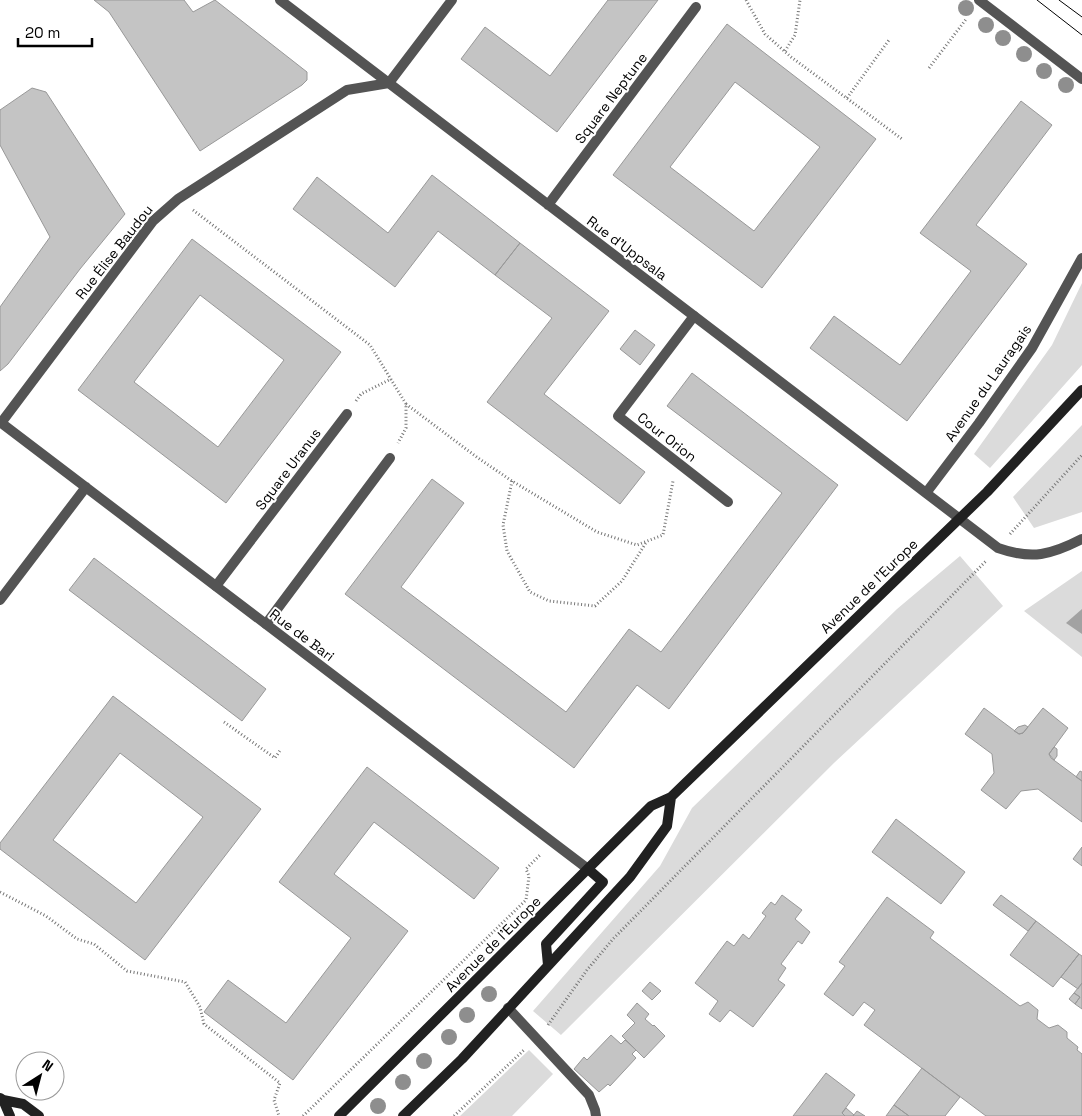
<svg xmlns="http://www.w3.org/2000/svg" width="1082" height="1116" font-family="'Space Grotesk',sans-serif">
<style>
.green{fill:#dbdbdb}
.water{fill:#a2a2a2}
.building{fill:#c4c4c4;stroke:#989898;fill-rule:evenodd}
.lines{fill:none;stroke-linecap:round;stroke-linejoin:round}
.path{stroke:#767676;stroke-width:3;stroke-dasharray:1 2.5;stroke-linecap:butt}
.lane{stroke:#545454;stroke-width:10}
.street{stroke:#545454;stroke-width:10}
.secondary{stroke:#212121;stroke-width:10}
.tram{stroke:#000;stroke-width:1}
.tree{fill:#8e8e8e}
.labels{text-anchor:middle;dominant-baseline:central;stroke-width:4;stroke-linejoin:round;paint-order:stroke}
.street-label{font-size:14px;fill:#000;stroke:#fff}
</style>
<rect width="100%" height="100%" fill="#fff"/>
<path class="green" d="M1082 283V365L990 468 974 454 1052 345Z
M1082 425V512L1034 528 1013 497Z
M960 556 1003 606 835 762 561 1035 533 1011 660 866 692 808 897 609Z
M1082 571V657L1024 611Z
M529 1050 553 1074 512 1116H460Z"/>
<path class="water" d="M1082 609V634L1066 623Z"/>
<path class="building" d="M94 0H184L193 12 215 0 307 72V80L302 85 200 151 109 12Z
M608 0H658L557 132 461 59 485 27 550 76Z
M727 24 876 139 762 288 613 175ZM735 82 820 147 754 231 670 167Z
M32 88 46 92 125 214 80 269 8 364 0 371V307L50 237 0 145V110Z
M1021 101 1052 125 976 225 1027 264 907 421 810 348 834 316 900 365 971 271 920 233Z
M432 175 520 243 495 275 438 231 395 287 293 209 317 177 388 233Z
M192 239 341 352 226 503 78 390ZM200 295 284 360 218 447 134 382Z
M520 243 609 311 544 394 645 472 620 504 487 402 552 318 495 275Z
M635 330 655 345 640 365 620 349Z
M692 373 838 485 669 709 637 685 574 768 345 594 432 479 464 503 401 587 566 712 629 629 661 652 782 493 667 406Z
M94 558 266 689 242 721 69 590Z
M113 696 261 809 145 960 0 849V843ZM120 753 203 817 136 903 53 840Z
M984 708 1019 734 1023 733 1043 708 1068 728 1049 754 1051 758 1082 781V822L1038 789 1021 791 1006 809 981 790 994 773 992 754 965 734Z
M1025 725 1028 727 1023 733 1019 734 1014 731 1018 727Z
M1054 747 1057 749V756L1054 760 1049 754Z
M367 767 499 868 474 899 374 822 334 874 408 931 293 1080 204 1012 228 980 286 1023 351 938 279 882Z
M1080 771 1082 772V781L1076 777Z
M896 819 965 872 941 904 872 852Z
M1082 847V866L1073 859Z
M782 895 802 910 795 919 810 932 802 944 798 941 781 964 786 968 778 980 785 985 753 1027 730 1010 720 1022 709 1014 718 1001 695 983 727 941 734 946 743 934 749 939 766 916 762 913 771 902 775 905Z
M1001 895 1036 921 1028 931 993 905Z
M887 897 934 932 930 938 1020 1006 1028 1002 1038 1010 1037 1019 1049 1028 1058 1025 1067 1032V1038L1078 1047 1077 1050 1082 1054V1116H986L864 1025 875 1010 864 1002 853 1016 824 994 845 966 839 962Z
M1036 921 1079 954 1053 987 1010 955Z
M1079 954 1082 956V983L1078 989 1061 977Z
M650 982 661 991 652 1000 642 991Z
M1082 983V1009L1075 1004 1080 997 1074 993Z
M1074 993 1080 997 1075 1004 1069 999Z
M637 1003 649 1014 645 1019 653 1026 654 1025 665 1036 644 1058 622 1036 635 1023 627 1015Z
M611 1035 621 1044 625 1040 636 1050 632 1054 636 1058 610 1086 608 1084 599 1092 574 1069 584 1057 587 1060Z
M922 1068 960 1097 945 1116H909L894 1105Z
M826 1073 855 1095 842 1113 845 1116H793Z
M894 1105 909 1116H886Z
M846 1108 854 1115 853 1116H845L842 1113Z
M857 1111 865 1116H853Z"/>
<g class="lines">
<path class="path" d="M746 0 765 34 791 57 902 139
M785 51 795 35 800 0
M929 68 967 18
M847 98 889 40
M193 210 370 345 406 404V428L398 443
M356 401 361 394 391 379
M406 404 478 458 512 481 597 532 637 545 663 535 673 481
M512 481 503 525 507 551 530 592 549 601 595 606 622 581 647 541
M1010 534 1082 455
M224 722 275 758 281 749
M0 892 46 916 77 939 94 944 127 971 185 982 200 1007 204 1024 280 1083 274 1100 279 1116
M548 1025 587 970 613 939 986 561
M303 1116 526 900 529 876 526 869 540 855
M454 1116 525 1049"/>
<path class="lane" d="M694 316 618 416 728 502
M216 586 347 414
M266 624 390 458
M508 1008 589 1095 595 1110 596 1116"/>
<path class="street" d="M280 0 998 548C1032 560 1051 555 1082 539
M979 0 1082 79
M548 205 696 7
M0 422 588 869
M1 423 153 221 178 199 347 90 389 83 452 0
M926 493 979 423 1032 348 1082 258
M0 600 86 487"/>
<path class="secondary" d="M548 965 546 944 603 882 588 869
M0 1098 3 1100 23 1104 39 1116
M3 1100 10 1116
M339 1116 651 806 671 797 987 492 1082 390
M403 1116 462 1059 630 877 667 826 671 797"/>
<path class="tram" d="M1037 0 1082 35
M1059 0 1082 17"/>
</g>
<g class="tree">
<circle cx="966" cy="8" r="8"/>
<circle cx="986" cy="25" r="8"/>
<circle cx="1003" cy="38" r="8"/>
<circle cx="1024" cy="54" r="8"/>
<circle cx="1044" cy="71" r="8"/>
<circle cx="1066" cy="85" r="8"/>
<circle cx="489" cy="994" r="8"/>
<circle cx="467" cy="1015" r="8"/>
<circle cx="449" cy="1037" r="8"/>
<circle cx="424" cy="1061" r="8"/>
<circle cx="403" cy="1082" r="8"/>
<circle cx="378" cy="1106" r="8"/>
</g>
<g class="labels">
<g class="street-label">
<text transform="translate(611 98) rotate(-53)">Square Neptune</text>
<text transform="translate(627 248) rotate(37)">Rue d'Uppsala</text>
<text transform="translate(114 252) rotate(-52)">Rue Élise Baudou</text>
<text transform="translate(988 383) rotate(-55)">Avenue du Lauragais</text>
<text transform="translate(667 437) rotate(38)">Cour Orion</text>
<text transform="translate(288 469) rotate(-53)">Square Uranus</text>
<text transform="translate(869 586) rotate(-44)">Avenue de l'Europe</text>
<text transform="translate(302 635) rotate(37)">Rue de Bari</text>
<text transform="translate(493 944) rotate(-45)">Avenue de l'Europe</text>
</g>
</g>
<g transform="translate(40 1076) rotate(36)"><circle r="24" fill="#ffffff" stroke="#999999"/>
<path d="M0-4L9 19L0 12L-9 19Z" fill="#000000"/>
<text y="-8" font-size="14" font-weight="bold" text-anchor="middle" fill="#000000">N</text>
</g>
<path d="M18 38v8h74v-8" fill="none" stroke="#000000" stroke-width="2.5"/>
<text x="25" y="38" font-size="15" fill="#000000" stroke="#ffffff" stroke-width="4" paint-order="stroke">20 m</text>
</svg>
